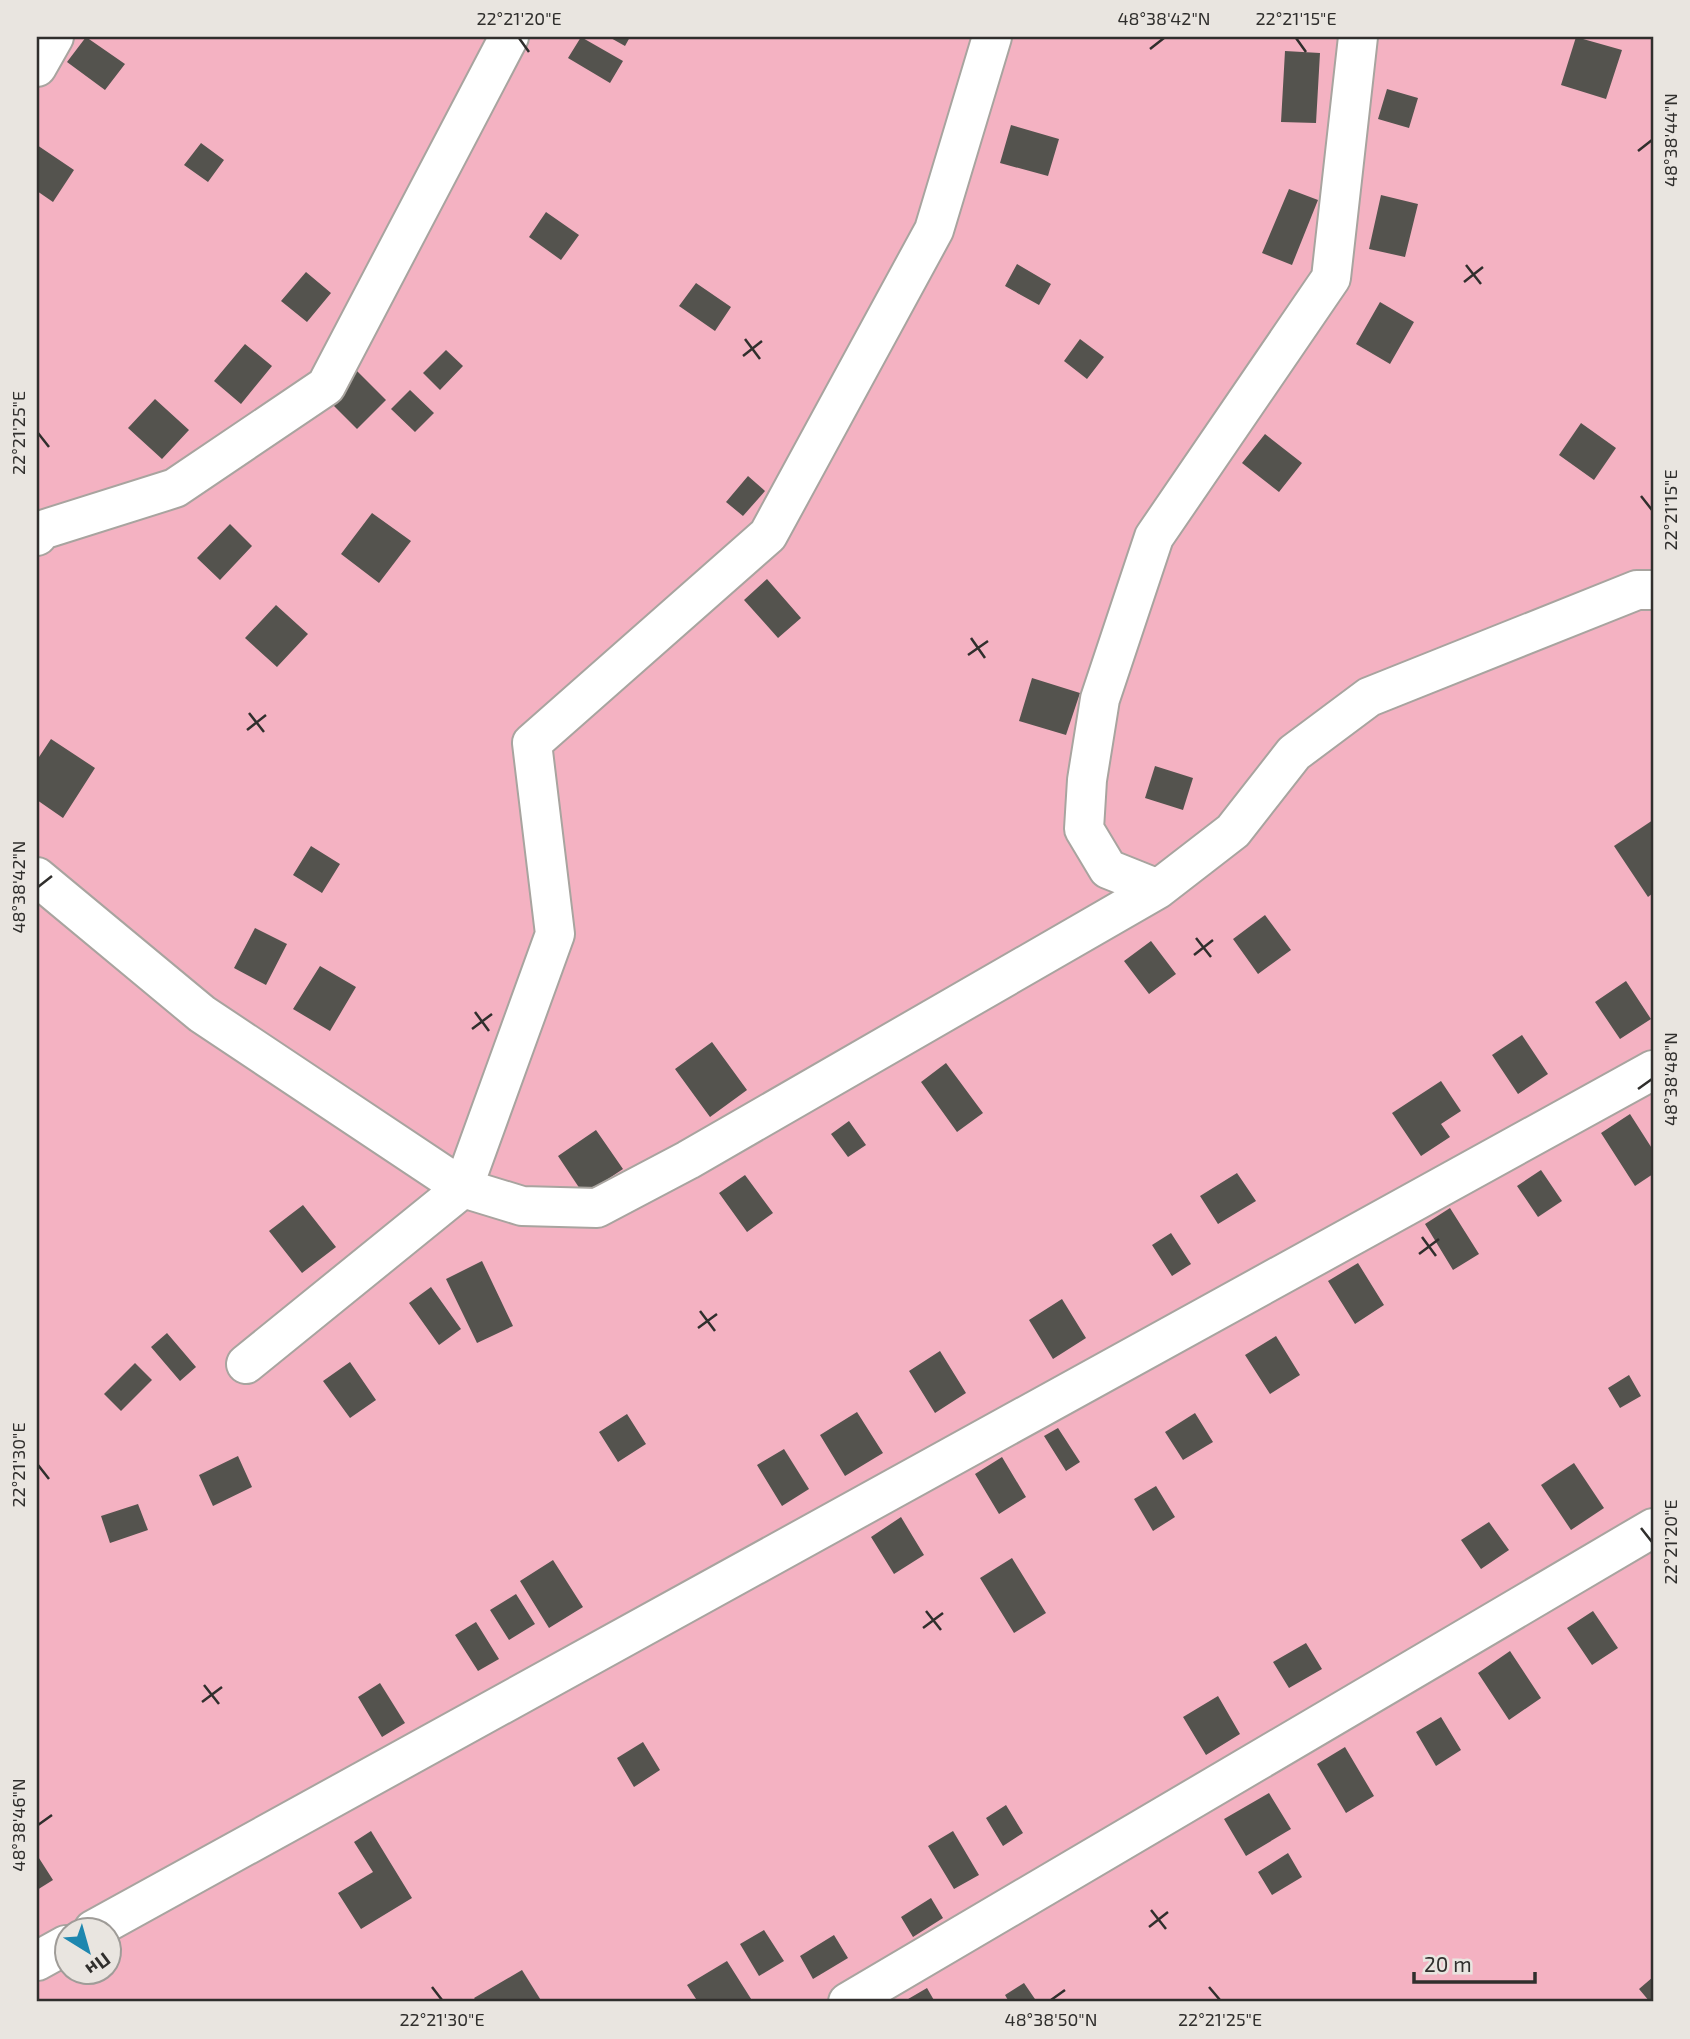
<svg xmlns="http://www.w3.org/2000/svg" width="1690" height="2039" font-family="'Exo 2',sans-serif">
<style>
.green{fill:#f4b2c2;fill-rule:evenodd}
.building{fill:#54534e}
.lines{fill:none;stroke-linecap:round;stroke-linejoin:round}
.minor-casing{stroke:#a8a49f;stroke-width:42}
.minor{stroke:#fff;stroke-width:38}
.ticks{fill:none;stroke:#302f2d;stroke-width:2.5}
.neatline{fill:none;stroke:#302f2d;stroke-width:2.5}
.ticks-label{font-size:18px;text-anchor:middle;fill:#302f2d}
</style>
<rect width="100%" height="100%" fill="#e9e5e0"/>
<path class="green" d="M37 37H1653V2002H37ZM66 1930H108V1972H66Z"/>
<path class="building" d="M86 37 125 64 105 90 67 62Z
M581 37 623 61 610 83 568 58Z
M609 37H630L625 46Z
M1576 37 1622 50 1606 99 1561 85Z
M1285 51 1320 53 1316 123 1281 122Z
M1387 89 1418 98 1409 128 1378 119Z
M1011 125 1059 139 1048 176 1000 163Z
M201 143 224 160 208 182 184 165Z
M37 145 74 170 53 202 37 191Z
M1289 189 1318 200 1292 265 1262 253Z
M1381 195 1418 204 1405 257 1369 249Z
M546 212 579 235 561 260 529 237Z
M1017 264 1051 284 1039 305 1005 286Z
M306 272 331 293 307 322 281 301Z
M696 283 731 307 715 331 679 306Z
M1380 302 1414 322 1390 364 1356 344Z
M1080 339 1104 357 1087 379 1064 361Z
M245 344 272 366 241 404 214 381Z
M446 350 463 366 440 390 423 373Z
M356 370 386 400 357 429 327 399Z
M410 390 434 413 415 432 391 409Z
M155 399 189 430 162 459 128 428Z
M1581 423 1616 448 1594 480 1559 455Z
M1265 434 1302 463 1279 492 1242 463Z
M748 476 765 491 743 516 726 502Z
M372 513 411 541 379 583 341 554Z
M230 524 252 546 220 580 197 558Z
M767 579 801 618 778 638 744 600Z
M276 605 308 634 277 667 245 638Z
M1032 678 1080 693 1066 735 1019 721Z
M51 739 95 768 63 818 37 800V760Z
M1155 766 1193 778 1183 810 1145 798Z
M1653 820V893L1648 897 1614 846Z
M311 846 340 864 322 893 293 875Z
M1265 915 1291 950 1258 974 1233 939Z
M255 928 287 944 266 985 234 968Z
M1151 941 1176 974 1149 994 1124 961Z
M320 966 356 987 330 1031 293 1009Z
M1626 981 1651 1019 1620 1039 1595 1002Z
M1522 1035 1548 1074 1518 1094 1492 1055Z
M712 1042 747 1090 710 1117 675 1069Z
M946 1063 983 1113 957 1132 921 1082Z
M1441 1081 1461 1111 1441 1124 1450 1137 1421 1156 1392 1113Z
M1630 1114 1653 1150V1174L1635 1186 1601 1133Z
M849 1121 866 1145 848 1157 831 1134Z
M596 1130 623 1169 584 1195 558 1156Z
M1541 1170 1562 1201 1538 1217 1517 1186Z
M1237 1173 1256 1201 1218 1224 1200 1196Z
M745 1175 773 1213 747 1232 719 1193Z
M303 1205 336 1247 302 1273 269 1231Z
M1450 1208 1479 1254 1453 1270 1425 1224Z
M1171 1233 1191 1264 1172 1276 1152 1245Z
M482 1261 513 1326 477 1343 446 1279Z
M1358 1263 1384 1305 1355 1324 1328 1281Z
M431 1287 461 1329 439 1345 409 1303Z
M1062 1299 1086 1338 1053 1359 1029 1320Z
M167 1333 196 1367 180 1381 151 1347Z
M1276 1336 1300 1375 1270 1394 1245 1355Z
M940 1351 966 1393 935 1413 909 1371Z
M350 1362 376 1400 350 1418 323 1381Z
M135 1363 152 1380 121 1411 104 1394Z
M1629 1375 1641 1396 1620 1408 1608 1388Z
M857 1412 883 1453 845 1476 820 1435Z
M1195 1413 1213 1442 1183 1460 1165 1432Z
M627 1414 646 1444 618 1462 599 1432Z
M1058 1428 1080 1462 1066 1471 1044 1436Z
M784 1449 809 1489 782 1506 757 1465Z
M238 1456 252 1487 213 1506 199 1475Z
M1002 1457 1026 1497 999 1514 975 1474Z
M1574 1463 1604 1508 1571 1530 1541 1485Z
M1156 1486 1175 1517 1153 1531 1134 1499Z
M138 1504 148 1530 110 1543 101 1516Z
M901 1517 924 1555 894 1574 871 1537Z
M1489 1522 1509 1550 1481 1569 1461 1540Z
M1012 1558 1046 1613 1014 1633 980 1578Z
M553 1560 583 1607 549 1628 520 1581Z
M516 1594 535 1624 509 1640 490 1610Z
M1593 1611 1618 1648 1592 1665 1567 1628Z
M476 1622 499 1659 478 1671 455 1635Z
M1306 1643 1322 1669 1289 1688 1273 1662Z
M1510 1651 1541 1698 1509 1720 1478 1673Z
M380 1683 405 1723 382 1737 358 1697Z
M1218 1696 1240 1734 1206 1755 1183 1717Z
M1441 1717 1461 1750 1436 1766 1416 1732Z
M643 1742 660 1770 634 1787 617 1758Z
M1345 1747 1374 1796 1346 1813 1317 1764Z
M1269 1793 1291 1829 1246 1856 1224 1819Z
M1006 1805 1023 1833 1003 1846 986 1818Z
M371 1831 412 1898 361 1929 338 1893 373 1872 354 1842Z
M953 1831 979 1875 954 1889 928 1846Z
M1288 1853 1302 1877 1272 1895 1258 1872Z
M37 1855 53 1880 37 1890Z
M931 1898 943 1918 913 1937 901 1917Z
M764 1930 784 1961 759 1976 740 1944Z
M834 1935 848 1958 813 1979 800 1956Z
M727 1961 753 2002H698L687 1985Z
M522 1970 542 2002H477L474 1998Z
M1653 1977V2002H1650L1639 1989Z
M1024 1983 1037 2002H1009L1005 1995Z
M927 1988 935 2002H903Z"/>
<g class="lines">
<g class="minor-casing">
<path id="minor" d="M37 67 54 37
M37 536 42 530 175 488 326 386 509 37
M37 877 202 1014 463 1188 522 1206 597 1208 688 1160 1158 889 1233 831 1294 753 1369 697 1637 590H1653
M1158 889 1108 869 1084 829 1087 780 1100 699 1154 537 1331 278 1358 37
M246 1364 463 1188 555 934 532 743 768 535 934 230 992 37
M93 1930 1653 1070
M37 1961 66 1945
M848 2002 1653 1528"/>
</g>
<use href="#minor" class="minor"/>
</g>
<path class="ticks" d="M519 38 529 52M1296 38 1306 52M1150 49 1164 38M1638 151 1652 140M1466 265 1481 284M1464 282 1483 267M745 339 760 359M743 356 762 341M38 433 49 447M1641 496 1652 510M971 638 985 658M968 655 988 641M249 713 264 732M247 730 266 715M38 887 52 876M1196 938 1211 957M1194 955 1213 940M475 1012 489 1031M472 1029 492 1014M1638 1089 1652 1079M1422 1237 1436 1256M1419 1254 1439 1239M700 1311 715 1331M698 1328 717 1314M38 1465 49 1479M1641 1528 1652 1542M926 1611 941 1630M923 1628 943 1613M204 1685 219 1704M202 1702 222 1687M38 1825 52 1815M1151 1910 1166 1929M1149 1927 1168 1912M432 1987 442 2000M1209 1987 1220 2000M1051 2000 1065 1990"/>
<rect width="1690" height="2039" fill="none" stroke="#e9e5e0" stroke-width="77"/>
<g transform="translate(88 1951) rotate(143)"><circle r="33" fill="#e9e5e0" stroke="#9f9c98" stroke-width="2"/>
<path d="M0-5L12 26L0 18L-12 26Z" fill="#1e87af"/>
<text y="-10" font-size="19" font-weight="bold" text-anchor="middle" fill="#302f2d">Пн</text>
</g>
<path d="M1414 1972v10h121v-10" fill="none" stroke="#302f2d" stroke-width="3.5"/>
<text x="1424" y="1972" font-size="21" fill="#302f2d" stroke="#e9e5e0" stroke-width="5" paint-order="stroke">20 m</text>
<rect x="38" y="38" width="1614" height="1962" class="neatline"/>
<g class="ticks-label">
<text x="519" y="25">22°21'20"E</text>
<text x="1164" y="25">48°38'42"N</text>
<text x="1296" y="25">22°21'15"E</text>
<text transform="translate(1671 140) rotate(-90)" y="6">48°38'44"N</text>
<text transform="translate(19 433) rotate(-90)" y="6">22°21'25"E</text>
<text transform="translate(1671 510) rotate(-90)" y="6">22°21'15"E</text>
<text transform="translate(19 887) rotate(-90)" y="6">48°38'42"N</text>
<text transform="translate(1671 1079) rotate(-90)" y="6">48°38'48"N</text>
<text transform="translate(19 1465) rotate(-90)" y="6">22°21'30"E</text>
<text transform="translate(1671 1542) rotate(-90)" y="6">22°21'20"E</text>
<text transform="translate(19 1825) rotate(-90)" y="6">48°38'46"N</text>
<text x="442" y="2026">22°21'30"E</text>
<text x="1051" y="2026">48°38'50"N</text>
<text x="1220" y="2026">22°21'25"E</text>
</g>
</svg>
